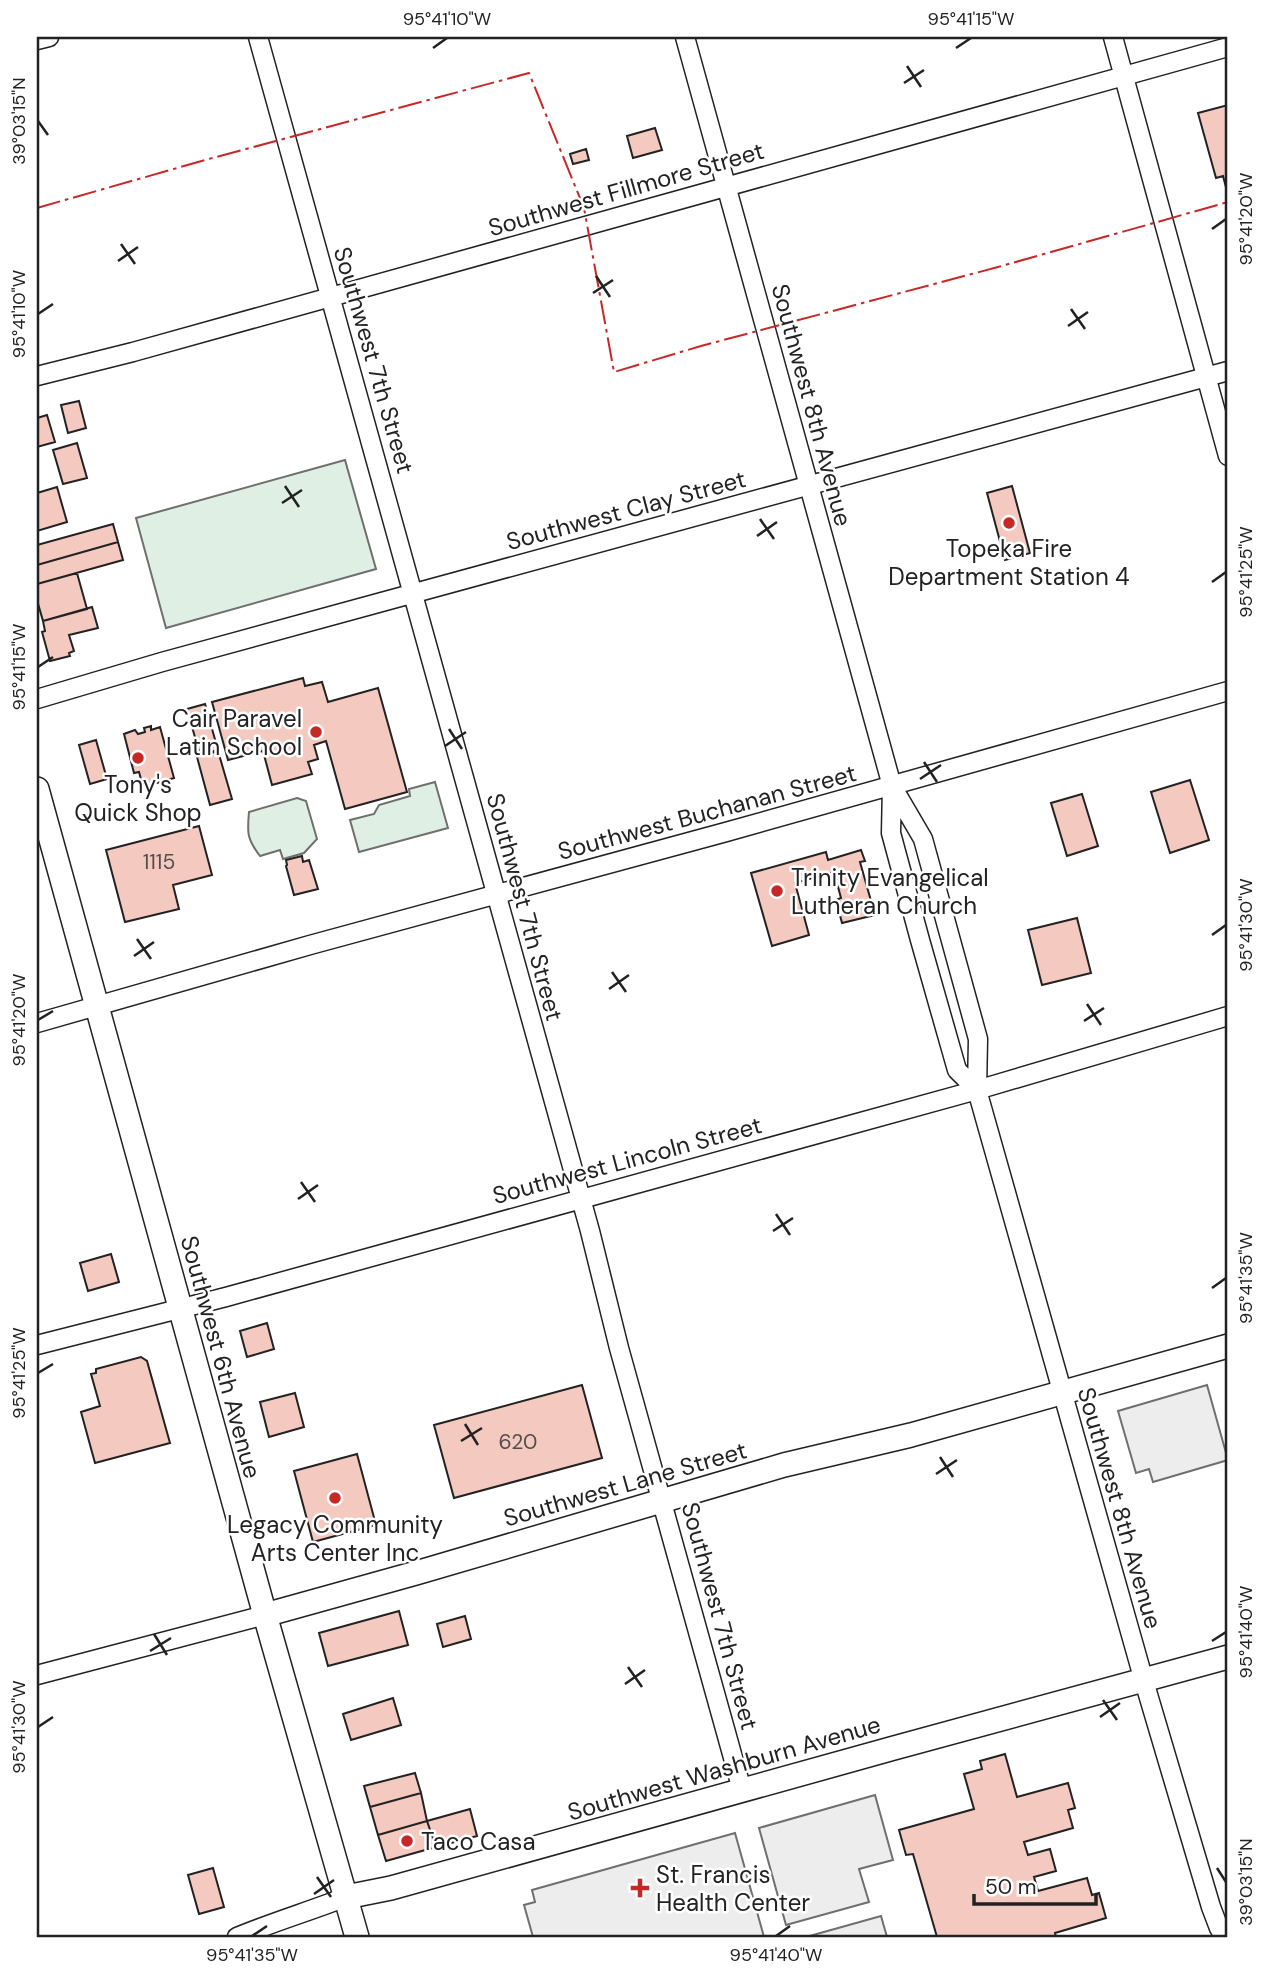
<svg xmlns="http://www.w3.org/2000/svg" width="1265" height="1974" font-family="'DM Sans',sans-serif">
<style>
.green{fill:#e0efe3;stroke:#6f6f6f;stroke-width:2}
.parking{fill:#ededed;stroke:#6f6f6f;stroke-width:2}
.building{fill:#f3c9c0;stroke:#222;stroke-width:2}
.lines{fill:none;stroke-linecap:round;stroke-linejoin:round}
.minor-casing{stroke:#222;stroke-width:21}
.major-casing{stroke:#222;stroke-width:26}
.minor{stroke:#fff;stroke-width:18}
.major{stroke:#fff;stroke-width:23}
.power{stroke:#c62828;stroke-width:2;stroke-dasharray:24 5 3.5 5;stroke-linecap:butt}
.ticks{fill:none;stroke:#222;stroke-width:2.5}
.poi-dot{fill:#c62828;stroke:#fff;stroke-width:2.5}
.labels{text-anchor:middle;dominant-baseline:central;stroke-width:5;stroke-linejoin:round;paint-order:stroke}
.number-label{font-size:21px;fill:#564c4a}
.street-label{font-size:24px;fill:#222;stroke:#fff}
.poi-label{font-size:24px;fill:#222;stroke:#fff}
.neatline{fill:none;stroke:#222;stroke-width:2.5}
.ticks-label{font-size:18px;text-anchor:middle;fill:#222}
</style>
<rect width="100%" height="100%" fill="#fff"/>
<path class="green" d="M345 460 376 569 166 628 136 518Z
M435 782 448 828 359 852 350 820 374 814 379 805 410 796 409 789Z
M297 798 306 801 317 839 304 853 283 859 280 850 260 856C247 839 247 833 249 812Z"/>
<path class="parking" d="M1207 1385 1228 1460 1153 1482 1149 1469 1136 1473 1118 1411Z
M875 1795 893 1860 859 1869 869 1902 786 1925 759 1828Z
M735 1833 764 1937H533L524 1905 535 1902 532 1890Z
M881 1916 887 1937H806Z"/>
<path class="building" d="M1228 105V195L1223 176 1216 178 1198 113Z
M655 128 662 150 633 158 627 136Z
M586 149 589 160 573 164 570 154Z
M79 401 86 428 68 433 61 405Z
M47 415 55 442 37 447V418Z
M77 443 87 478 63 484 53 450Z
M1012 486 1030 553 1005 560 987 493Z
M57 487 67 522 37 531V493Z
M113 524 118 542 37 565V545Z
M118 542 123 560 37 584V565Z
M77 573 87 609 43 621 37 600V584Z
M92 607 98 628 69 635 74 651 69 653 70 656 50 661 42 632 45 631 43 621Z
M303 678 305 686 322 682 328 702 378 688 407 792 345 809 326 741 314 745 318 759 308 762 312 774 272 785 263 751 228 760 212 702Z
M205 704 218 750 200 755 187 709Z
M151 726V730L160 727 174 778 143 787 139 772 134 773 124 734 135 730 138 734 145 732 144 728Z
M96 740 107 779 90 784 79 745Z
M218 751 232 799 210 805 197 757Z
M1190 780 1209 840 1170 853 1151 792Z
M1082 794 1098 846 1067 856 1051 803Z
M199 826 212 875 173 885 179 909 125 922 106 850Z
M861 850 865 861 860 862 875 915 842 923 836 900 841 898 834 872 795 883 809 935 772 946 751 873 826 852 828 860Z
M302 856 303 862 309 860 318 889 294 895 286 866 287 865 286 860Z
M1077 918 1091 973 1042 985 1028 930Z
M111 1254 119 1282 88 1291 80 1263Z
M267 1323 274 1349 247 1357 240 1331Z
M141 1357 147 1361 170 1443 95 1463 81 1412 100 1406 91 1374 96 1373V1369Z
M582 1385 602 1458 454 1498 434 1425Z
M295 1393 304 1427 269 1437 260 1402Z
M357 1454 376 1525 313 1542 294 1471Z
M399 1611 408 1645 328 1666 319 1633Z
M465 1616 471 1639 443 1647 437 1624Z
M393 1698 401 1725 351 1740 343 1714Z
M1005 1754 1017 1797 1068 1783 1075 1808 1068 1810 1073 1828 1024 1842 1028 1855 1050 1849 1056 1871 1034 1877 1038 1891 1087 1878 1092 1895 1099 1893 1106 1918 1055 1933 1056 1937H937L913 1854 906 1855 899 1830 974 1809 964 1774 982 1769 980 1761Z
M415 1773 421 1793 370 1807 364 1786Z
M421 1793 427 1821 378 1835 370 1807Z
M470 1809 477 1836 436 1847 427 1821Z
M427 1821 436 1847 386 1861 378 1835Z
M213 1868 224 1907 199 1914 188 1875Z"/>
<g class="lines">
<g class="minor-casing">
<path id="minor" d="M258 37 590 1231 619 1348 742 1790
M685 37 892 786 923 839 978 1039 977 1090 1144 1681 1211 1907 1219 1928 1224 1937
M1113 37 1228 456
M37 40 49 37
M37 376 133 352 1228 47
M37 699 162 662 1228 371
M892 786 891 833 920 940 957 1070 977 1090
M37 1023 310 945 726 832 1228 691
M37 1345 226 1297 977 1090 1228 1016
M37 1675 265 1615
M237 1937C273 1922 310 1911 346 1897"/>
</g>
<g class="major-casing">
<path id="major" d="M37 789 265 1615 357 1937
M265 1615 416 1573 784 1465 911 1435 1228 1346
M346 1897 391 1888 894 1748 1228 1657"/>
</g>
<use href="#minor" class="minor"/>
<use href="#major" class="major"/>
<path class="power" d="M37 208 205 160 529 73 584 208 614 372 701 346 998 267 1228 202"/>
</g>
<path class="ticks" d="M433 48 447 38M956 48 971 38M907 66 921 87M904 83 924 70M38 121 48 135M1212 229 1226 219M121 244 135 264M118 261 138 247M596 276 610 297M593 293 613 280M1071 309 1085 329M38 314 53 304M1068 326 1088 312M285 486 299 507M282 503 302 490M760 519 774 539M757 536 777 522M1212 582 1226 572M38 667 53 657M449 729 462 749M445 746 466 732M924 762 937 782M920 779 941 765M1212 935 1226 925M137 939 151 959M134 956 154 942M612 972 626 992M609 989 629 975M1087 1004 1101 1025M38 1020 53 1011M1084 1021 1104 1008M301 1182 315 1202M298 1199 318 1185M776 1214 790 1235M773 1231 793 1218M1212 1288 1226 1278M38 1373 53 1364M465 1424 478 1445M461 1441 482 1428M940 1457 953 1477M936 1474 957 1460M154 1634 167 1655M1212 1641 1226 1632M150 1651 171 1638M628 1667 642 1687M625 1684 645 1670M1103 1700 1117 1720M1100 1717 1120 1703M38 1727 53 1717M1217 1868 1226 1882M317 1877 331 1897M314 1894 334 1880M252 1936 267 1926M776 1936 790 1926"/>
<g class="poi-dot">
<circle cx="1009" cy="523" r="7"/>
<circle cx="316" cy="732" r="7"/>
<circle cx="138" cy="758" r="7"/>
<circle cx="777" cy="891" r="7"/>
<circle cx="335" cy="1498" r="7"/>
<circle cx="407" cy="1841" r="7"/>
<path d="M636.5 1877.5h7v7h7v7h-7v7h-7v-7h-7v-7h7z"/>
</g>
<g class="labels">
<g class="number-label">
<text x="159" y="862">1115</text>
<text x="518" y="1442">620</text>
</g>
<g class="street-label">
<text transform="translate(626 189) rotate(-16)">Southwest Fillmore Street</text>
<text transform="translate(374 360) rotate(74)">Southwest 7th Street</text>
<text transform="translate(812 405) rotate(75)">Southwest 8th Avenue</text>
<text transform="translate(626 510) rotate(-15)">Southwest Clay Street</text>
<text transform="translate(707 812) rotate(-15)">Southwest Buchanan Street</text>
<text transform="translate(525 907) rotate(75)">Southwest 7th Street</text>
<text transform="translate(627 1160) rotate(-15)">Southwest Lincoln Street</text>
<text transform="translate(221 1357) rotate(75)">Southwest 6th Avenue</text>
<text transform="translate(625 1484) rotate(-16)">Southwest Lane Street</text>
<text transform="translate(1120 1508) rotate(74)">Southwest 8th Avenue</text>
<text transform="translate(720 1616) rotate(75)">Southwest 7th Street</text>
<text transform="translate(724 1768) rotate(-16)">Southwest Washburn Avenue</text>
</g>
<g class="poi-label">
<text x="1009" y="548">Topeka Fire<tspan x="1009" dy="28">Department Station 4</tspan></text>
<text x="302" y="718" text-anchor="end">Cair Paravel<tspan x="302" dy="28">Latin School</tspan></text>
<text x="138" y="784">Tony's<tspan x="138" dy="28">Quick Shop</tspan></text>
<text x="791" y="877" text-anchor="start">Trinity Evangelical<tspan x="791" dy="28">Lutheran Church</tspan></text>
<text x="335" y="1524">Legacy Community<tspan x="335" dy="28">Arts Center Inc</tspan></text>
<text x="421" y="1841" text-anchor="start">Taco Casa</text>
<text x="656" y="1874" text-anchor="start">St. Francis<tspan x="656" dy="28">Health Center</tspan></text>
</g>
</g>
<rect width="1265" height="1974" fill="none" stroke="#ffffff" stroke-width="77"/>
<path d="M974 1894v10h122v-10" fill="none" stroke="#222222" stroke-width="3.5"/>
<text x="985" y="1894" font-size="21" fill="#222222" stroke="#ffffff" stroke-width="5" paint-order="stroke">50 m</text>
<rect x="38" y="38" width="1188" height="1898" class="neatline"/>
<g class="ticks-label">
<text x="447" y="25">95°41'10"W</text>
<text x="971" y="25">95°41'15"W</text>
<text transform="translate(19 121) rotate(-90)" y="6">39°03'15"N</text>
<text transform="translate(1246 219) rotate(-90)" y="6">95°41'20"W</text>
<text transform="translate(19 314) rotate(-90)" y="6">95°41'10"W</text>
<text transform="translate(1246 572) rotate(-90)" y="6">95°41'25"W</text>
<text transform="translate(19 667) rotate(-90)" y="6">95°41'15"W</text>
<text transform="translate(1246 925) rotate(-90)" y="6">95°41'30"W</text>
<text transform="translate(19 1020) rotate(-90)" y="6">95°41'20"W</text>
<text transform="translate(1246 1278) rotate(-90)" y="6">95°41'35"W</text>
<text transform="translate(19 1373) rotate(-90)" y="6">95°41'25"W</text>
<text transform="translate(1246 1632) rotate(-90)" y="6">95°41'40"W</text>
<text transform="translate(19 1727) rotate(-90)" y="6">95°41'30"W</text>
<text transform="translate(1246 1882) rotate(-90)" y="6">39°03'15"N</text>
<text x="252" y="1961">95°41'35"W</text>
<text x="776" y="1961">95°41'40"W</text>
</g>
</svg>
